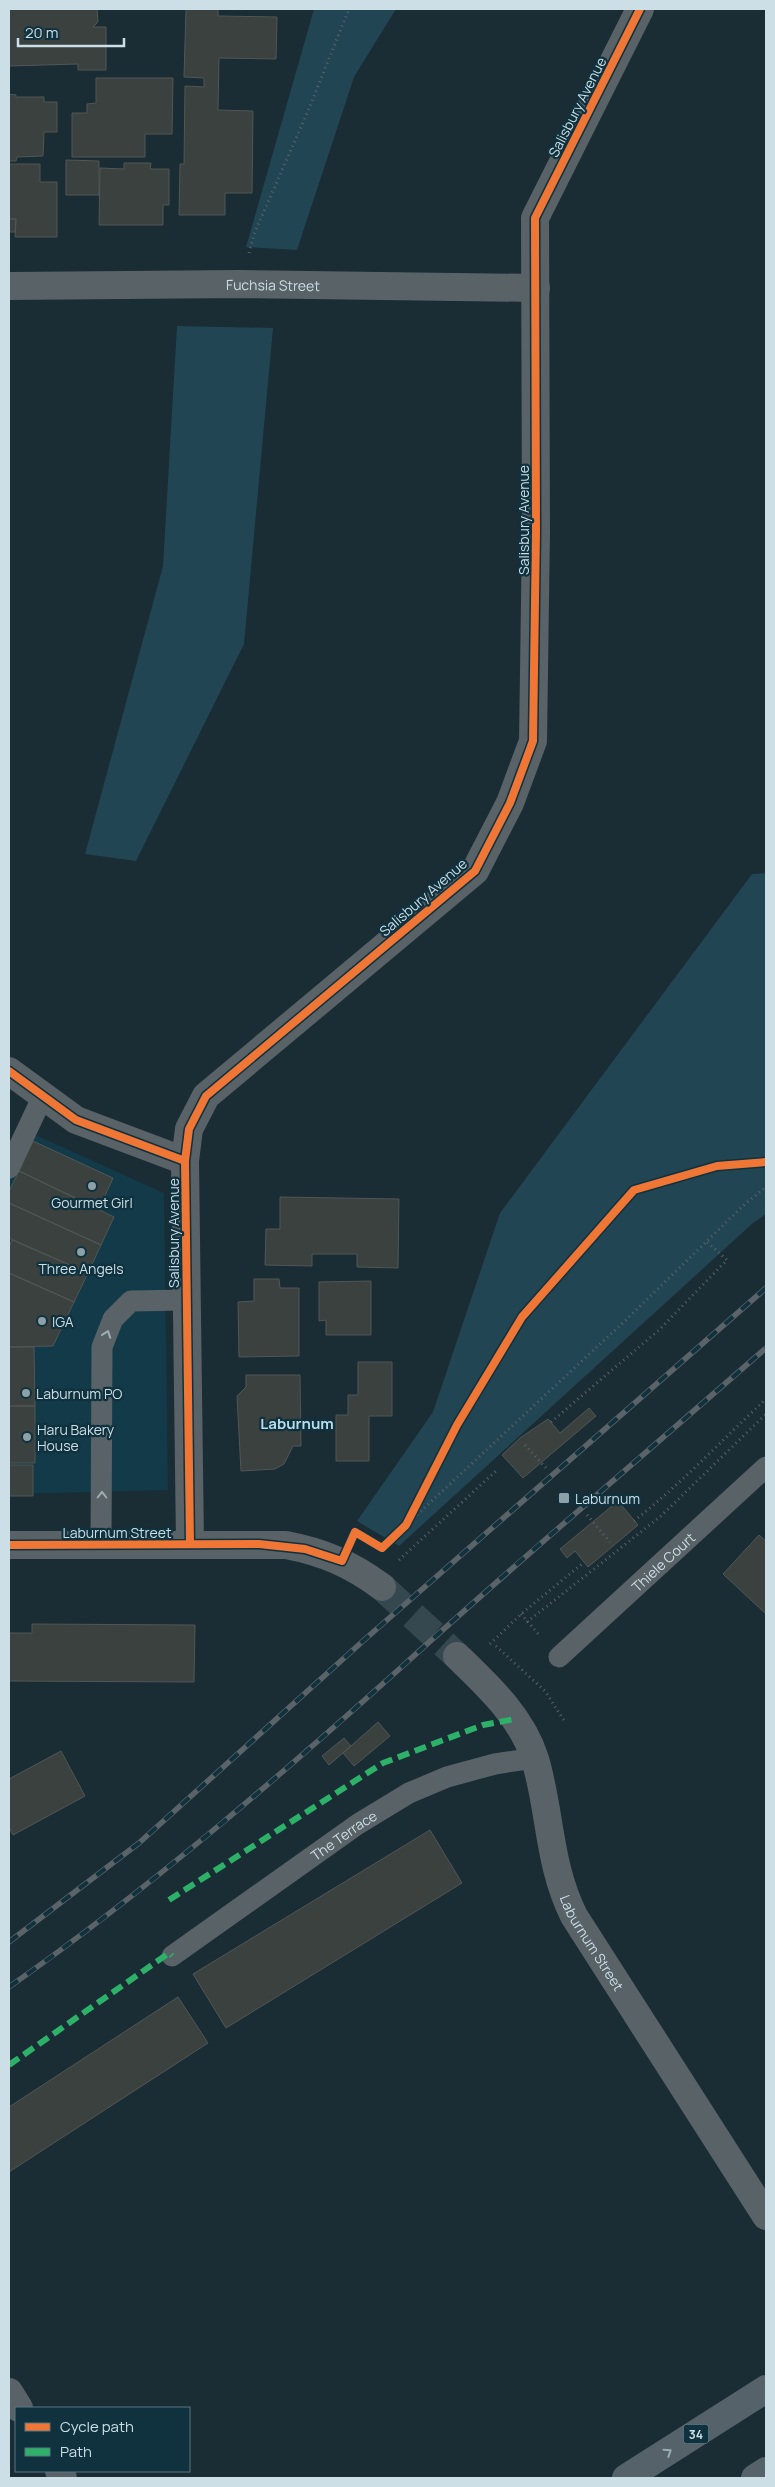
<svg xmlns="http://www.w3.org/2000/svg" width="775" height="2487" font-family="Manrope,sans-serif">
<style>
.built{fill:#123a49}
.green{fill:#224553}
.building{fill:#3a413e;stroke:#505755}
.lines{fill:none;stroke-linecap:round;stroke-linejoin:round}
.minor-tunnel{stroke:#35474f;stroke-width:28;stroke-dasharray:28 14;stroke-linecap:butt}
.path{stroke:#5a6368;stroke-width:3;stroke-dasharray:1 4;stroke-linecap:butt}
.service{stroke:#586267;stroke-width:21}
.minor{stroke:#586267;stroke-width:28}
.primary{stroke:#566269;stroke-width:28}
.rail-casing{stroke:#5a6368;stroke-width:5.5}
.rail{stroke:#10313e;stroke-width:4;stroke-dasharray:11;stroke-linecap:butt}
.quiet{stroke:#2db169;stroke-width:6;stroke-dasharray:12 6;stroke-linecap:butt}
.cycleway-casing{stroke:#10313e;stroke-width:11}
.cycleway{stroke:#f07635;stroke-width:8}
.oneway{stroke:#9eacb3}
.oneway2{stroke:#9dacb4}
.poi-dot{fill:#8ea0a8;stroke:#10313e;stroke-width:2}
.labels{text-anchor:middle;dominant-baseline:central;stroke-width:4.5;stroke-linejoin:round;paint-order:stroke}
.shield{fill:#10313e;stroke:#94aab4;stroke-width:1}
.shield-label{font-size:12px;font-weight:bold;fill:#ccdee6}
.street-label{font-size:14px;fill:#ccdee6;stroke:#10313e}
.poi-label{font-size:14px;fill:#ccdee6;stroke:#10313e;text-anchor:start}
.neighbourhood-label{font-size:15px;font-weight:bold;fill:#b9dded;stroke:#10313e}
</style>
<rect width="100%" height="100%" fill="#1a2c34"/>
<path class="built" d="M18 1127 164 1193 168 1490 9 1494V1147Z"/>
<path class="green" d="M314 9H396L354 77 297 250 246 247Z
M177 326 273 328 244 644 136 861 85 854 163 566Z
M766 873V1214L753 1223 399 1546 357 1521 433 1412 500 1213 752 874Z"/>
<path class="building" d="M9 9H97L98 22 93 27H106V70H78V64L9 66Z
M186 9H218V16L277 17 276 59 219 58 218 110 253 111 252 193H225V215H179L180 164H184L185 86 204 87V78L184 77Z
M96 78H173L172 134H145V157H72V113H87V104L96 103Z
M9 94 16 95V97H44V102H57V132H44L43 156 17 157 16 161H9Z
M66 160 99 161V195H66Z
M124 163H151L150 169H169V205H163V225H99L100 168 124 169Z
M9 164H40V182H57V237H15L16 219H9Z
M9 219H16L15 232H9Z
M33 1141 113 1178 99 1209 19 1171Z
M19 1171 114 1217 101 1245 9 1203V1191Z
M280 1197 399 1199 398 1268 357 1267V1254H312V1266L265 1265 266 1229H280Z
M9 1203 101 1245 88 1273 9 1238Z
M12 1240 88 1273 74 1302 9 1273V1247Z
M9 1273 74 1302 53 1346 9 1347Z
M254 1279H279L280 1288H299V1356L239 1357 238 1302 254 1301Z
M371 1281V1335H326V1320L319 1321V1282Z
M9 1347H34L35 1406H9Z
M358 1362H392V1416H369V1461H336V1415H348V1395H358Z
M246 1375H300L301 1446H293L284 1464 275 1469 241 1471 237 1396 246 1387Z
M9 1406H35V1463H9Z
M589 1408 596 1416 523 1478 502 1455 520 1438 548 1419 560 1433Z
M9 1465H33V1496H9Z
M618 1501 638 1525 588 1567 575 1551 567 1558 560 1549Z
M759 1535 766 1541V1614L723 1574Z
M32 1624 195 1625 194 1682 9 1681V1633H32Z
M378 1722 390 1736 354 1766 343 1753Z
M344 1738 351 1746 329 1765 322 1756Z
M61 1751 85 1796 13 1835 9 1827V1779Z
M430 1830 462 1883 226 2028 193 1974Z
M178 1997 208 2043 9 2172V2107Z"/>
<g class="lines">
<path class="minor-tunnel" d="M382 1587 457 1656"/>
<path class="path" d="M249 253 254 234 308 111 349 9
M551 1422 659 1330 727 1260 707 1242
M525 1445 547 1469
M587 1515 610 1542
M634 1521C681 1484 722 1440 766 1399
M406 1525 629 1317 745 1204 766 1187
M399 1560 496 1471
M521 1614 540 1636
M527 1622 661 1516 766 1414
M490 1644 521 1614 582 1564
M496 1646 545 1691 565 1722"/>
<g class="service">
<path d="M9 1168 42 1098"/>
<path d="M101 1544 102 1347 113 1319 131 1301 186 1300"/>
<path id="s1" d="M559 1657 766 1467"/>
<path id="s2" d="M172 1956 358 1824 409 1793 447 1777 495 1764 534 1758"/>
</g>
<g class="minor">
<path id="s3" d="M9 286 240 284 536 288"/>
<path d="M9 1071 76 1120 185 1161"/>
<path d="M190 1544 185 1161 189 1129 206 1096 475 871 510 803 533 741 536 531 535 218 640 9"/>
<path d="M9 1545H286C323 1552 351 1564 382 1587"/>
<path id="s4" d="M457 1656C488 1686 522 1717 535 1759 551 1813 548 1864 574 1916L766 2216"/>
<path d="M9 2392 19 2408"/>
<path d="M59 2471 63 2478"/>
</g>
<path class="primary" d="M626 2478 766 2389
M755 2478 766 2471"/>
<g class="rail-casing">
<path id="rail" d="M9 1942 139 1843 363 1641 766 1288
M9 1987C149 1889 279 1777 406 1663 524 1556 646 1453 766 1348"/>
</g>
<use href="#rail" class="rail"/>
<path class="quiet" d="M169 1900 383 1763 483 1725 515 1719
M9 2065 169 1953 172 1956"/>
<g class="cycleway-casing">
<path id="cycleway" d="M9 1071 76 1120 185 1161
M190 1544 185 1161 189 1129 206 1096 475 871 510 803 533 741 536 531 535 218 640 9
M9 1545 259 1544 305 1549 342 1561 355 1532 382 1548 406 1525 457 1425 522 1317 634 1190 717 1166 766 1162"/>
</g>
<use href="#cycleway" class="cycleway"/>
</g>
<defs><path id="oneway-chevron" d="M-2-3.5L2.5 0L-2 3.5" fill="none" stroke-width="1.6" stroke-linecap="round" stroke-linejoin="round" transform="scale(1.25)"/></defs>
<g class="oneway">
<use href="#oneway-chevron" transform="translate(107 1334) rotate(-70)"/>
<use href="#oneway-chevron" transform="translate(102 1495) rotate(-90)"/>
</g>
<use class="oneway2" href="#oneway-chevron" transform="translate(668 2452) rotate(-33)"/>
<g class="poi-dot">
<circle cx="92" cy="1186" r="5"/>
<circle cx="81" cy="1252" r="5"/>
<circle cx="42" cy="1321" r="5"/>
<circle cx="26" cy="1393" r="5"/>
<circle cx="27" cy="1437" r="5"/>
<rect x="558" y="1492" width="12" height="12" rx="2.5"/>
</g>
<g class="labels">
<rect class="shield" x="683.5" y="2424.5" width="25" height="19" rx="4"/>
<g class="shield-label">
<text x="696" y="2434">34</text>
</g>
<g class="street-label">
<text transform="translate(577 107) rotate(-63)">Salisbury Avenue</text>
<text stroke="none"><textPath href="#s3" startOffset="264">Fuchsia Street</textPath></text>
<text transform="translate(523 520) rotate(-90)">Salisbury Avenue</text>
<text transform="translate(423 897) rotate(-41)">Salisbury Avenue</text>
<text transform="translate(173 1233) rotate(-90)">Salisbury Avenue</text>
<text x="117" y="1532">Laburnum Street</text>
<text stroke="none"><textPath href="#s1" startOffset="141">Thiele Court</textPath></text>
<text stroke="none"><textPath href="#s2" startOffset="210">The Terrace</textPath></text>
<text stroke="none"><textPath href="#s4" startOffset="325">Laburnum Street</textPath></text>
</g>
<g class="poi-label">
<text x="92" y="1202" text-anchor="middle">Gourmet Girl</text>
<text x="81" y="1268" text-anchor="middle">Three Angels</text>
<text x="52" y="1321">IGA</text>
<text x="36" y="1393">Laburnum PO</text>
<text x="37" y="1429">Haru Bakery<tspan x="37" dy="16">House</tspan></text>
<text x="575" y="1498">Laburnum</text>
</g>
<g class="neighbourhood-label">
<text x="297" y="1423">Laburnum</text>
</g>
</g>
<rect width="775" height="2487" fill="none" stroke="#ccdee6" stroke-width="20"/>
<rect x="15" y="2407" width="175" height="65" fill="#10313e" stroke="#5b7681"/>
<rect x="25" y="2423" width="25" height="8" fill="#f07635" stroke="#5b7681"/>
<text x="60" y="2432" font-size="15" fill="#ccdee6">Cycle path</text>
<rect x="25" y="2448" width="25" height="8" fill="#2db169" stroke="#5b7681"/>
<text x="60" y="2457" font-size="15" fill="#ccdee6">Path</text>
<path d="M18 38v8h106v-8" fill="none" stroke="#ccdee6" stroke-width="2.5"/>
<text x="25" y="38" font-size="15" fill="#ccdee6" stroke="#10313e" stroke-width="4" paint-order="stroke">20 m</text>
</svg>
